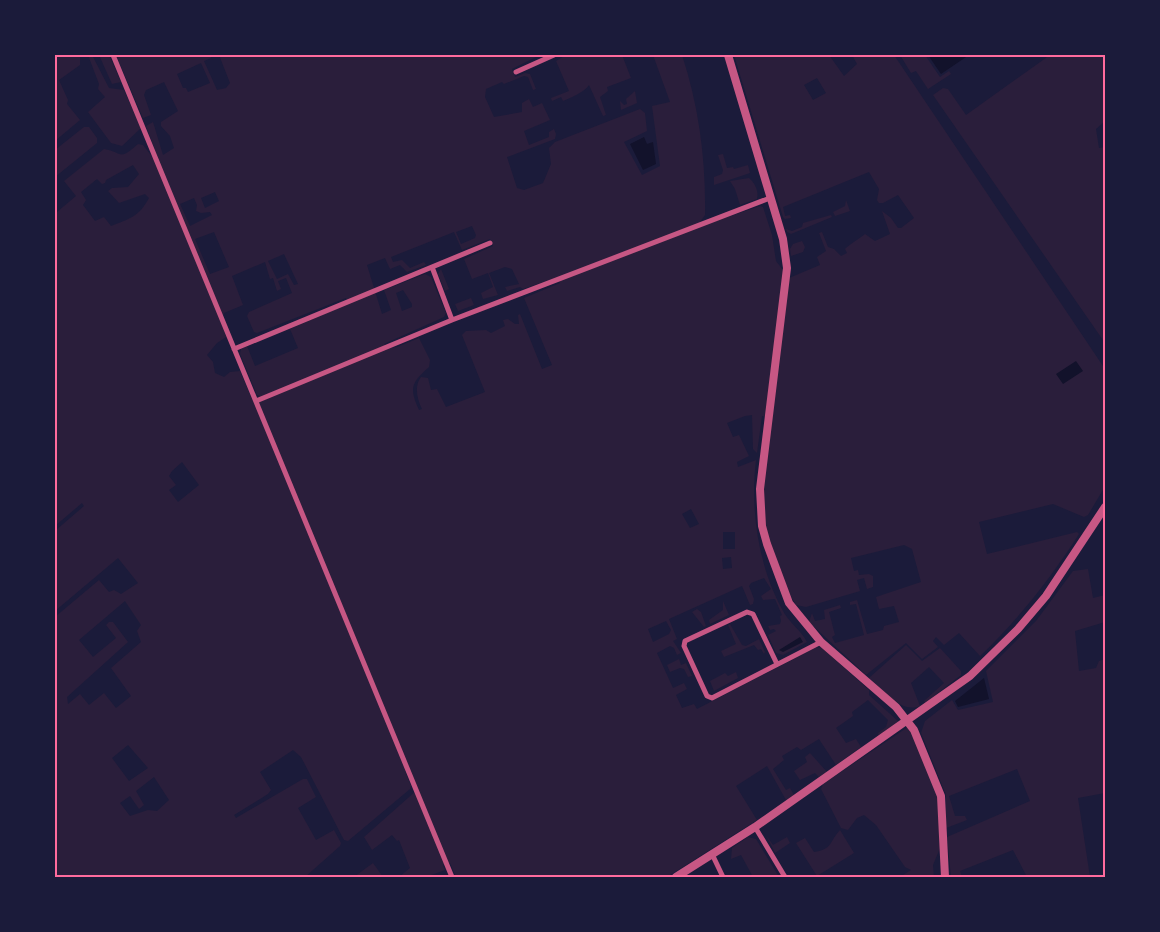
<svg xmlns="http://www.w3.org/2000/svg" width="1160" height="932" font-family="Ubuntu,sans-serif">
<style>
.green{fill:#2a1e3b;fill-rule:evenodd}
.water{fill:#12122b}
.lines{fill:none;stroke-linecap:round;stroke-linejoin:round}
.minor{stroke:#c65784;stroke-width:5}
.tertiary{stroke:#c65784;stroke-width:8}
.neatline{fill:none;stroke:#ff6b9d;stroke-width:2}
</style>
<rect width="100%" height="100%" fill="#1b1b3a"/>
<path class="green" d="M55 55H80V65L59 80 68 100 67 104 80 120 55 141Z
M88 55H92L109 88 124 90 141 128 122 146 111 143 88 112 105 97 98 89 99 84Z
M99 55H109L121 82 112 84Z
M116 55H210L211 58 204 61 217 90 226 88 230 83 219 55H540L512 69 515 77 525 73 530 74 536 89 533 90 528 77 524 76 504 84 502 82 486 89 485 97 494 117 522 112V103L529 99 533 107 542 103 550 120 524 131 529 145 549 137V132L554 129 556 134 555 139 507 157 517 188 524 190 543 183 551 164 549 148 555 142 640 109 645 113 647 131 624 142 642 175 660 166 652 106 670 102 653 55H682C699 107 706 160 705 215L700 222 701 226 760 206 763 207 772 235 776 261 789 278 820 265 817 257 826 251 819 233 822 232 828 247 834 249 841 256 847 253 845 249C849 245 860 238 865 234L875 241 890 234 882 211 891 218 898 228H901L914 218 898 195 883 203H879L877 200 879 189 869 172 783 207 785 216 790 215 791 218 785 219 783 217 734 55H829L844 76 857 64 852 55H894L1105 369V481L1104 488 1088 515 1084 517 1053 504 979 522 987 554 1077 532 1079 534C1050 579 1018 620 980 656L959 633 944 645 936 637 933 641 938 647 922 659 906 643 866 675 809 622 812 613 815 621 825 619 824 610 840 605 841 608 829 612 835 635 832 637 835 643 864 635 856 604 850 605V602L857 600 867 634 883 630 884 626 899 622 894 606 879 609 876 597 921 582 912 549 904 545 851 558 854 571 858 570 859 575 869 574 873 576V587L867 589 864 578 857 580 860 591 806 607 796 605C777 572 760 530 762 491 764 467 768 442 771 418L762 416 757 453 753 449 752 415 745 416 727 423 733 437 739 435 749 456 737 462 738 467 756 460C750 509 758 565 782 609 788 622 801 630 807 642L783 655 776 653 768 635 776 631 774 629 770 630 768 626 780 624 781 621 780 616 782 615 775 599 763 600 761 596 771 589 764 578 751 583 749 586 754 599 753 604 750 605 742 586 669 619 677 639 673 641 681 653 677 655 674 648 670 646 657 653 673 688 684 683 687 689 676 695 682 708 694 704 697 709 815 648 821 647 869 690V695L899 722 879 737 878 733 886 727 888 720 868 700 852 712 853 716 836 728 846 743 856 739 861 747 836 765 819 739 801 750 797 747 782 756 784 760 773 769 786 790 790 788 794 795 786 800 767 766 736 786 757 820 667 877H456L450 863 443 865 445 870 426 877H399L410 868 399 840 397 841 392 835 372 850 364 837 417 790 408 769 405 771 411 786 410 789 348 841 344 840 301 757 293 750 260 772 271 790 268 794 234 815 236 818 303 779H307L316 797 298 808 316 840 334 830 341 843 340 846 305 877H55V617L99 580 109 592 114 590 121 594 138 583 118 558 55 611V531L84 506 82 503 55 526V211L57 212 76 196 64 181 104 149C123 152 118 162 138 144L143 145 154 159 158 158 146 126 153 122 163 155 174 148 170 136 161 126V122L178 111 164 82 146 90 144 95 151 115 143 118ZM201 63 210 83 188 92 186 88H183L177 74ZM817 78 826 93 813 100 804 85ZM133 165 139 174 128 187 112 188 108 191 119 203 145 194 149 198C139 217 129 219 111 226L104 217 95 221 83 205 86 200 81 192 97 179 102 184 105 183 106 180ZM215 192 219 201 205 208 201 198ZM194 198 197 205 196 211 201 213 210 212 212 215 190 226 180 204ZM472 226 476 235 475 238 461 244 456 232ZM214 232 229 267 210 274 195 239ZM454 232 462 250 490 239 493 246 464 259 472 279 488 273 493 287 481 293 483 299 498 295 489 273 505 267 512 269 519 284 505 287 507 291 520 287 523 289 558 277 560 283 524 298 552 365 542 369 520 314 518 315 519 324H515L508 319 503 320 505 326 491 333 486 330 466 331 462 335 485 392 446 407 437 389 431 390 428 378 421 377C414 386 417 399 422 409L419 410C409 388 411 383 429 367L430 360 419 338 397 347 389 348 384 344 444 317 446 313 431 277 425 274 384 290 391 310 382 314 367 265 385 258 390 269 400 265 407 272 426 265 424 262 410 268 402 260 393 262 391 257ZM284 254 298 284 294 285 288 274 277 279 268 261ZM265 262 270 279 273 278 277 291 281 289 278 281 286 278 292 293 249 312 247 316 254 332 257 333 346 298 349 303 290 329 298 348 255 366 247 346 241 349 240 354 257 395 260 396 252 399 240 371 230 372 224 377 215 373 213 362 207 355 217 343 226 337 221 322 224 313 243 305 232 276ZM403 290 412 304V307L402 311 396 293ZM182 462 199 485 178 502 169 490 176 485 169 476 172 471ZM691 509 699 524 690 528 682 514ZM723 532H735V549H723ZM731 557 732 568 723 569 722 558ZM125 601 141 625 137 631 141 642 111 668 131 696 116 708 104 693 89 705 80 694 68 704 67 697 128 642 113 622H109L106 625 116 638 93 657 79 640ZM666 621 671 630 669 634 653 642 648 629ZM128 745 148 768 129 781 112 758ZM154 777 169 800 157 811 148 810 130 816 120 803 130 796 139 809 144 805 136 791Z
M566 55H622L631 78 607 87 608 91 600 97 606 115 603 116 589 85C585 92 570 98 563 101L561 97 552 101 551 98 569 91 556 61Z
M900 55H925L940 77 949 71 951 74 928 89 916 71 911 73Z
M1050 55H1105V121L1096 129 1099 148 1105 147V343L933 95 943 88 948 89 966 115Z
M635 91 637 103 621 110 620 101 624 105 627 104 626 99Z
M84 127H89L97 138V143L55 177V150Z
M723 154 727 168 733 167 734 169 748 165 750 173 714 185V177L722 174 723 170 718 155Z
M749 178C755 183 759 191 757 199L740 205 735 189 730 181Z
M846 200 850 211 835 216 833 212 845 206Z
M831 215 832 217 791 234 787 232 786 229 792 231 802 227 803 223Z
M802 241 805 247 803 252 791 256 790 249 793 244Z
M441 269 449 289 445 291 438 274Z
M471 298 474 305 458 311 455 304Z
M1088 569 1093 598 1105 595V622L1075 631 1079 671 1096 668 1099 661 1105 659V793L1078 798 1090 877H1027L1013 850 960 871 962 877H951L947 837 1030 801 1017 769 949 796 955 816H965L967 820 946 828V795L921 733 925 721 952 700 958 710 993 702 986 671 1036 621 1073 571Z
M723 601 729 615 710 624 709 620 723 610Z
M697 609 701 612 706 626 704 627 692 612Z
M730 624 742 645 746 646 759 639 765 652 764 654 761 649 758 650 754 645 724 657 721 651 736 644 728 625Z
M906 645 922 661 940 648 961 671V675L925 703 924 701 944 683 929 667 911 683 920 706C901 714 882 689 869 678Z
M679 659 681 665 686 663 692 676 688 677 684 669 680 668 670 672 667 665Z
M736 672 738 678 714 691 710 681 725 673 728 676Z
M908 727 913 732 938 797 940 848 933 865 934 877H900L911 870 905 867 876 825 864 815 857 818 848 830 841 828 821 789 823 784Z
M810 753 827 772 819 777 815 773 800 780 794 771 807 762 805 757Z
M840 830 854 853 817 876 796 843 805 838 814 852C833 849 829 842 840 830Z
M766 835 773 845 787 837 790 843 775 853Z
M748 837 756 839 779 877H753L741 855 731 859 732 848Z
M373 863 383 877H354Z"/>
<path class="water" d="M928 55H969L941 74Z
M644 137 647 144 653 142 656 164 643 170 630 144Z
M1076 361 1083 371 1063 384 1056 374Z
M800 637 803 642 783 652 779 650Z
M984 678 989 699 958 707 955 701Z"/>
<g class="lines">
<path class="minor" d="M113 55 452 877
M516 72 554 55
M432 267 452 320
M234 349 490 243
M256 401 452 320 770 198
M777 664 753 614 747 612 685 641 684 646 707 696 712 698 821 642
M755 827 785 877
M712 854 723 877"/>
<path class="tertiary" d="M728 55 783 239 787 268 760 489 762 526 767 544 789 603 821 642 896 707 914 730 941 796 945 877
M676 877 755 827 970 676 1018 629 1046 596 1105 507"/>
</g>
<rect width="1160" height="932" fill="none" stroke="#1b1b3a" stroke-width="112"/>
<rect x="56" y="56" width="1048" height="820" class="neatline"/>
</svg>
